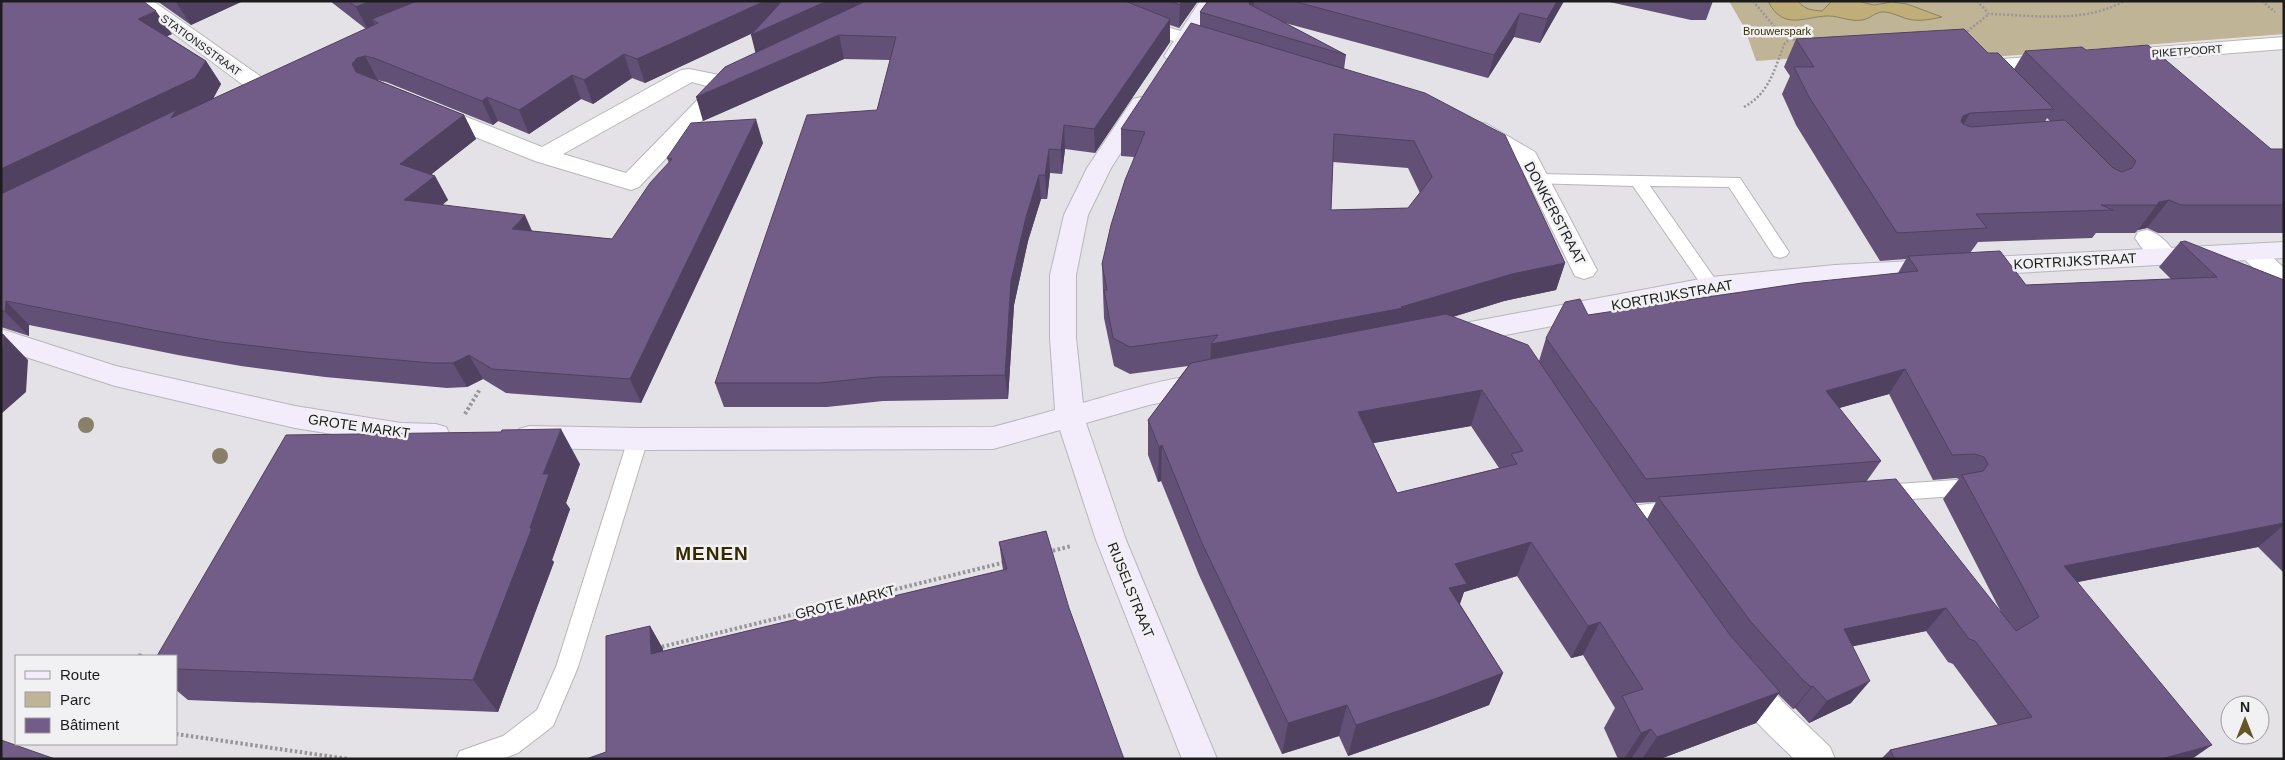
<svg xmlns="http://www.w3.org/2000/svg" width="2285" height="760" font-family="Arial,sans-serif">
<style>
.green{fill:#bfb596}
.water{fill:#bfae7a;stroke:#8e825e}
.lines{fill:none;stroke-linecap:round;stroke-linejoin:round}
.lane-casing{stroke:#b8b6ba;stroke-width:2}
.street-casing{stroke:#b8b6ba;stroke-width:2}
.secondary-casing{stroke:#b8b6ba;stroke-width:2}
.path-far1{stroke:#979598;stroke-width:2.5;stroke-dasharray:2 2;stroke-linecap:butt}
.path{stroke:#979598;stroke-width:4;stroke-dasharray:2.5 2.5;stroke-linecap:butt}
.lane{fill:#fff;fill-rule:evenodd}
.street{fill:#fff;fill-rule:evenodd}
.secondary{fill:#f3edfb;fill-rule:evenodd}
.tree{fill:#888069}
.wall{fill:#625076;fill-rule:evenodd}
.shaded-wall{fill:#504160}
.building{fill:#725d89;stroke:#504160;fill-rule:evenodd}
.labels{text-anchor:middle;dominant-baseline:central;stroke-width:5;stroke-linejoin:round;paint-order:stroke}
.far-park-label{font-size:11px;fill:#3c3003;stroke:#f1f0f3}
.far-street-label{font-size:11px;fill:#1d1c1d;stroke:#f1f0f3}
.street-label{font-size:14px;fill:#1d1c1d;stroke:#f1f0f3}
.district-label{font-size:19px;font-weight:bold;letter-spacing:1px;fill:#352900;stroke:#f1f0f3}
</style>
<rect width="100%" height="100%" fill="#e4e2e6"/>
<path class="green" d="M1729 1H2284V34L1966 59 1954 47 1756 61 1745 29Z"/>
<path class="water" d="M1768 1H1798C1805 10 1812 10 1822 11L1832 1H1857L1874 5 1892 2 1907 4 1942 17C1932 19 1919 22 1908 19 1900 17 1892 12 1883 12 1874 12 1871 19 1862 20 1850 22 1840 16 1828 16 1806 16 1783 32 1768 1Z"/>
<g class="lines">
<g class="lane-casing">
<path id="lane" d="M1538 174 1740 178 1789 252 1786 256 1780 258 1774 256 1729 187 1650 186 1720 286 1717 290 1711 292 1705 290 1633 186 1532 183 1530 179 1532 175Z
M638 431 645 434 648 439 578 667 553 726 518 753 502 759H456L460 751 503 736 537 710 556 667 628 439 631 434Z
M1956 480 1963 482 1966 488 1963 494 1956 496 1882 501 1875 499 1872 493 1875 487 1882 485Z
M1675 501 1682 503 1685 509 1682 515 1675 517 1622 523 1615 521 1612 515 1615 509 1622 507Z"/>
</g>
<g class="street-casing">
<path id="street" d="M130 1H153L270 83 273 88 270 93 262 95 254 93Z
M1078 1H1106L1170 28 1220 42 1223 46 1220 50 1213 52 1156 36 1081 5Z
M2284 37V49L2119 62 2112 60 2108 56 2112 52 2119 50Z
M2054 55 2061 57 2065 61 2061 65 2000 72 2008 81 2005 86C1991 89 1985 83 1977 72L1983 61 1991 60Z
M689 69 734 78 737 83 639 187 631 190 535 161 428 118 425 113 428 108 436 106 444 108 542 147 681 70ZM692 82 710 87 626 173 563 154Z
M1479 122 1487 124 1535 152 1597 270 1593 276 1584 279 1575 276 1518 161 1471 134 1468 129 1471 124Z
M2147 230C2160 233 2170 245 2177 256L2173 262C2155 267 2144 252 2135 238L2138 232Z
M2252 244 2261 246 2284 268V292L2275 289 2243 258 2240 252 2243 246Z
M1744 666 1756 670 1783 702 1830 747 1835 759H1794C1770 735 1741 711 1727 681L1732 670Z"/>
</g>
<g class="secondary-casing">
<path id="secondary" d="M1200 1H1220L1182 60 1175 62 1168 60 1164 56Z
M1141 97 1149 99 1152 104 1111 168 1088 215 1076 275V338L1083 403C1111 395 1191 369 1216 377L1220 384 1216 391 1149 405 1086 423 1126 540 1217 759H1182L1096 540 1060 430 993 449 638 450 529 448 519 445 515 437 519 429 529 426 638 428 993 427 1055 410 1050 338V275L1064 215 1087 168 1133 99Z
M2284 242V258L1835 283 1711 295 1449 346 1440 343 1436 336 1440 329 1449 326 1711 277 1835 265Z
M1 329 116 366 295 406 401 423 436 424 446 427 450 435 446 443 436 446 401 445 295 428 115 386 1 349Z"/>
</g>
<path class="path-far1" d="M1753 1 1778 31 1798 42
M1977 1 1989 14C2033 15 2084 24 2124 1
M2262 1 2275 12
M1964 34 1989 14
M1744 107C1770 93 1774 69 1785 43L1789 40"/>
<path class="path" d="M465 414 480 389
M1048 552 1071 546
M657 648 1006 562
M140 656 141 651
M176 734 348 759"/>
<use href="#lane" class="lane"/>
<use href="#street" class="street"/>
<use href="#secondary" class="secondary"/>
</g>
<g class="tree">
<circle cx="86" cy="425" r="8"/>
<circle cx="220" cy="456" r="8"/>
</g>
<path class="wall" d="M1 1 172 34 167 36 206 61 221 84 213 99 366 29 330 1H1198L1179 28 1170 25V42L1095 153 1065 149 1062 174 1050 173 1047 199H1041L1028 241 1014 305 1008 399 883 401 827 407H724L715 383 877 110 890 60 844 59 703 121 756 53 752 33 645 83 632 78 593 104 581 99 529 134 498 121 493 125 386 82 377 80 464 115 476 139 431 174 435 176 448 200 442 205 532 231 612 239 669 163 667 158 763 143 641 403 506 393 483 379 467 387 447 388 325 377 241 366 178 355 29 325V336L1 327Z
M157 1H243L191 25Z
M1208 1H1564L1540 43 1514 37 1488 78 1285 23 1346 55 1344 69 1565 263 1556 290 1504 301 1453 317 1539 361 1546 338 1588 315 1898 273 1906 259 1880 261 1796 125 1782 94 1790 76 1784 67 1796 39 1988 53 2014 69 2025 51 2086 50 2271 149H2284V233H2158L2147 228 2138 230 2135 233H2096L2092 238 1978 242 1970 253 2026 285 2171 279 2159 267 2180 242 2284 280V573L2258 547 2078 582 2192 759H1881L1890 750 1998 725 1953 664 1948 662 1926 631 1853 646 1851 703 1809 723 1795 708 1793 709 1778 694 1756 723 1660 759H1618L1604 728 1615 708 1583 655 1571 658 1517 576 1464 592 1460 604 1503 673 1489 705 1428 728 1348 756 1339 736 1282 754 1199 575 1161 481 1158 482 1148 455V420L1188 366 1130 374 1114 366 1104 318 1102 264 1134 157 1121 156V129L1200 26V12ZM2047 118 2050 121 2045 122ZM1333 162 1408 168 1420 193 1408 208 1331 210ZM1889 394 1933 480 1956 478 1959 479 1943 499 2001 612 1866 482 1881 461 1839 408ZM1471 426 1499 468 1397 493 1373 443ZM1656 502 1647 519 1635 503Z
M1605 1H1713L1706 20H1691Z
M580 464 566 503 570 509 552 560 554 562 498 712 188 700 176 690V656Z
M999 542 1069 608 606 752 650 626 663 649V651L1003 570Z"/>
<path class="shaded-wall" d="M177 1H243L191 25 176 2Z
M370 1H440L372 19 376 27 368 30 356 7Z
M765 1H799L801 11 645 83 637 59Z
M827 1H883L757 59 751 35Z
M1182 1H1198L1179 28 1180 5Z
M1250 1H1254L1253 14 1247 28 1249 4Z
M1557 1H1564L1540 43 1547 19Z
M156 11 172 34 154 42 138 19Z
M1520 13 1514 37 1488 78 1494 55Z
M1170 19V42L1095 153 1094 129Z
M839 35 844 59 703 121 696 97Z
M624 54 632 78 593 104 584 80Z
M365 56 378 80 365 88 352 64 357 58Z
M206 61 221 84 211 102 1 204V169Z
M572 75 581 99 529 134 519 110Z
M487 97 498 121 493 125 482 101Z
M1970 113 1954 141 1963 116Z
M464 115 476 139 413 189 400 164Z
M756 119 763 143 641 403 630 379Z
M1064 125 1065 149 1062 174 1061 150Z
M1049 149 1050 173 1047 199 1045 175Z
M1039 175 1041 199 1028 241 1014 305 1008 399 1005 375 1011 281 1026 217Z
M435 176 448 200 418 225 404 200Z
M2169 200 2147 228 2138 230 2159 202Z
M525 215 536 240 512 229Z
M1565 263 1556 290 1504 301 1397 334 1210 371 1211 344 1401 307 1512 274Z
M6 301 29 325V336L5 312Z
M4 335 28 360 26 392 1 414V368Z
M469 355 483 379 467 387 453 363Z
M1905 369 1889 394 1811 416 1826 391Z
M1482 390 1471 426 1351 447 1358 412Z
M561 429 580 464 566 503 570 509 552 560 554 562 498 712 473 680 530 528 543 474Z
M1162 445 1161 481 1158 482 1159 447Z
M2284 523V525L2258 547 2041 589 2064 566Z
M1531 542 1517 576 1464 592 1455 617 1438 621 1455 564Z
M1946 608 1926 631 1826 652 1844 629Z
M1600 622 1583 655 1571 658 1588 626Z
M650 626 663 649 664 678 651 654Z
M1503 673 1489 705 1428 728 1348 756 1356 725Z
M1870 681 1851 703 1809 723 1827 701Z
M1813 686 1795 708 1793 709 1811 687Z
M1780 692 1756 723 1660 759H1642L1657 737Z
M1347 705 1339 736 1282 754 1288 723Z
M1651 729 1631 759H1624L1641 733Z
M2212 745 2192 759H2161Z"/>
<path class="building" d="M1 1H143L156 11 138 19 206 61 195 78 1 169Z
M348 1H370L356 7Z
M417 1H765L637 59 624 54 584 80 572 75 519 110 487 97 482 101 374 58 365 56 357 58 352 64 356 72 464 115 400 164 435 176 404 200 525 215 512 229 612 239 650 183 672 159 667 158 691 123 756 119 630 379 492 369 469 355 453 363H432L307 352 221 342 158 331 6 301 5 312 1 310V194L176 110 171 118 378 23 372 19Z
M782 1H827L751 35Z
M866 1H1125L1170 19 1094 129 1064 125 1061 150 1049 149 1045 175H1039L1026 217 1011 281 1005 375 877 377 820 383H715L807 115 877 110 896 37 839 35 696 97 725 67Z
M1170 1H1182L1180 5Z
M1208 1H1250L1249 4 1346 55 1200 12Z
M1293 1H1557L1547 19 1520 13 1494 55Z
M1191 23 1425 93 1505 135 1565 263 1512 274 1401 307 1403 308 1211 344 1218 335 1130 347 1113 338 1104 290H1107L1102 264 1111 225 1125 180 1145 132 1121 129ZM1334 134 1414 141 1432 177 1408 208 1331 210Z
M1964 29 1988 53H1998L2054 109 1970 113 1963 116 1961 121 1963 124 1971 127 2065 120 2113 168 2122 172 2132 168 2136 161 2025 51 2082 47 2086 50 2148 45 2271 149H2284V205H2181L2169 200 2159 202 2157 205H2101L2113 210 1976 214 1987 228 1897 233 1809 97 1794 67H1814L1796 39Z
M2185 241 2284 280V523L2064 566 2212 745 2161 759H1895L1890 750 2032 717 1975 641 1969 639 1946 608 1844 629 1870 681 1827 701 1813 686 1811 687 1802 679 1751 622 1658 497 1896 479 2016 631 2039 617 1962 475 1983 471 1988 464 1984 457 1975 454 1952 455 1905 369 1826 391 1881 461 1646 479 1546 338 1565 302 1580 299 1588 315 1802 283 1918 271 1908 256 2000 251 2026 285 2217 277 2180 242Z
M1446 314 1528 345 1626 490 1730 635 1780 692 1657 737 1651 729 1641 733 1622 696 1643 689 1600 622 1588 626 1531 542 1455 564 1467 584 1449 588 1503 673 1440 697 1356 725 1347 705 1288 723 1201 541 1162 445 1159 447 1148 420 1191 363ZM1482 390 1523 451 1511 454 1517 464 1397 493 1358 412Z
M1 334 4 335 1 368Z
M561 429 543 474H549L530 528H532L473 680 176 669V656H157L286 435 501 432 502 430Z
M1046 531 1069 608 1124 759H586L606 752V636L650 626 651 654 1007 569 999 542Z
M1 740 55 759H1Z"/>
<g class="labels">
<g class="far-park-label">
<text x="1777" y="31">Brouwerspark</text>
</g>
<g class="far-street-label">
<text transform="translate(201 45) rotate(36)">STATIONSSTRAAT</text>
<text transform="translate(2187 51) rotate(-4)">PIKETPOORT</text>
</g>
<g class="street-label">
<text transform="translate(1555 213) rotate(62)">DONKERSTRAAT</text>
<text transform="translate(2075 261) rotate(-3)">KORTRIJKSTRAAT</text>
<text transform="translate(1672 295) rotate(-10)">KORTRIJKSTRAAT</text>
<text transform="translate(359 426) rotate(8)">GROTE MARKT</text>
<text transform="translate(1131 590) rotate(68)">RIJSELSTRAAT</text>
<text transform="translate(845 602) rotate(-14)">GROTE MARKT</text>
</g>
<g class="district-label">
<text x="712" y="553">MENEN</text>
</g>
</g>
<rect width="2285" height="760" fill="none" stroke="#1d1c1d" stroke-width="5"/>
<rect x="15" y="655" width="162" height="90" fill="#f1f0f3" stroke="#9c9b9d"/>
<rect x="25" y="671" width="25" height="8" fill="#f3edfb" stroke="#9c9b9d"/>
<text x="60" y="680" font-size="15" fill="#1d1c1d">Route</text>
<rect x="25" y="692" width="25" height="15" fill="#bfb596" stroke="#9c9b9d"/>
<text x="60" y="705" font-size="15" fill="#1d1c1d">Parc</text>
<rect x="25" y="718" width="25" height="15" fill="#725d89" stroke="#9c9b9d"/>
<text x="60" y="730" font-size="15" fill="#1d1c1d">Bâtiment</text>
<g transform="translate(2245 720)"><circle r="24" fill="#f1f0f3" stroke="#9c9b9d"/>
<path d="M0-4L9 19L0 12L-9 19Z" fill="#645522"/>
<text y="-8" font-size="14" font-weight="bold" text-anchor="middle" fill="#1d1c1d">N</text>
</g>
</svg>
